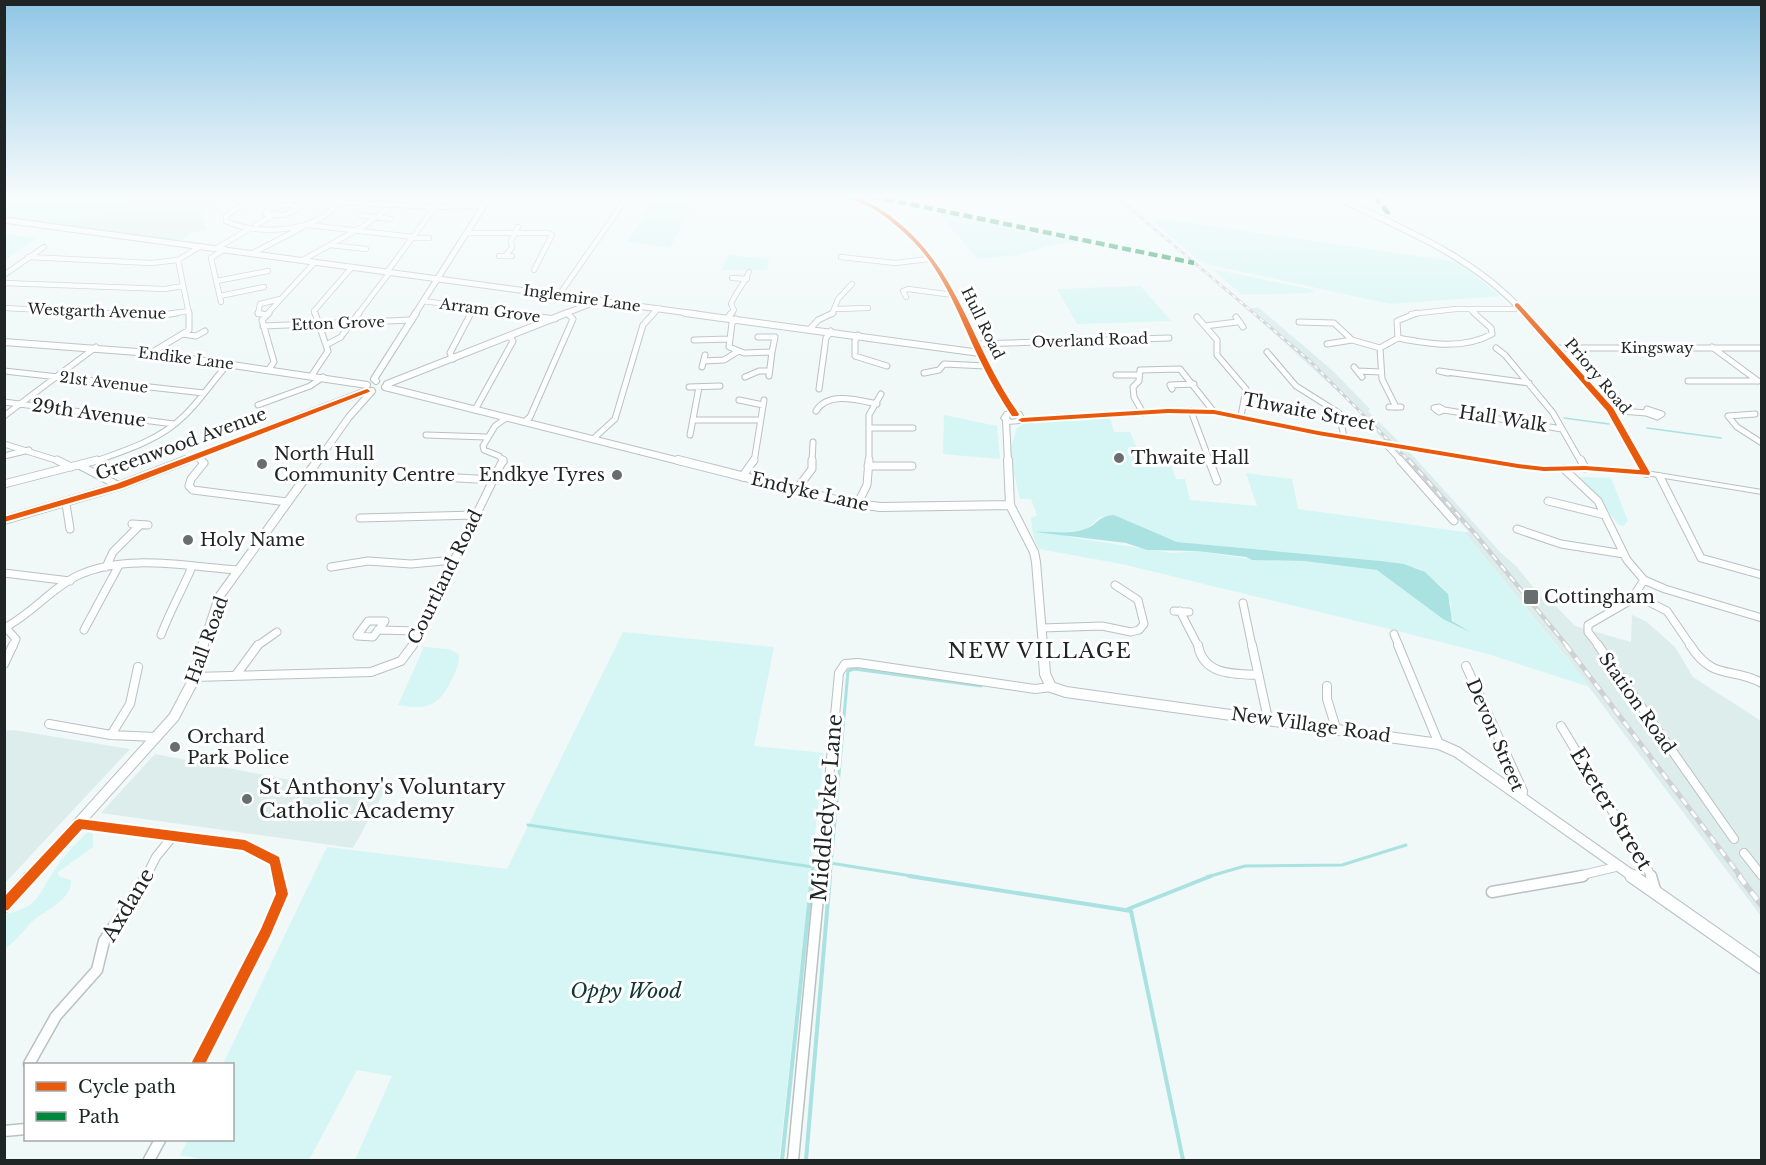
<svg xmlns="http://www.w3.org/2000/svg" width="1766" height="1165" font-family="'Libre Baskerville',serif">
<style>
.built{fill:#dcedec}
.green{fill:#d5f6f4;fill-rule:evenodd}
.water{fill:#a9e2e0}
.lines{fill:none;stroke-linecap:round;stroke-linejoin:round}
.stream-far2{stroke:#a9e2e0;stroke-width:1.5}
.stream-far1{stroke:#a9e2e0;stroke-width:3}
.stream{stroke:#a9e2e0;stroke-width:4}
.minor-far4-casing{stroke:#bbc0c0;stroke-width:6}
.minor-far3-casing{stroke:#bbc0c0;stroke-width:7}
.minor-far2-casing{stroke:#bbc0c0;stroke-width:9}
.minor-far1-casing{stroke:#bbc0c0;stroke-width:10}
.minor-casing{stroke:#bbc0c0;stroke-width:13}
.tertiary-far4-casing{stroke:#bbc0c0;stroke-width:7}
.tertiary-far3-casing{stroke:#bbc0c0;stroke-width:8}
.tertiary-far2-casing{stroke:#bbc0c0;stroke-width:10}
.tertiary-far1-casing{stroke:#bbc0c0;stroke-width:12}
.tertiary-casing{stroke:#bbc0c0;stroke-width:15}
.secondary-casing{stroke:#bbc0c0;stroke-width:2}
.minor-far4{stroke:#fdfefe;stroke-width:4.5}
.minor-far3{stroke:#fdfefe;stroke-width:5}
.minor-far2{stroke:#fdfefe;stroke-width:7}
.minor-far1{stroke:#fdfefe;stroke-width:8}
.minor{stroke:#fdfefe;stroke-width:10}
.tertiary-far4{stroke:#fdfefe;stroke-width:5}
.tertiary-far3{stroke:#fdfefe;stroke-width:6}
.tertiary-far2{stroke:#fdfefe;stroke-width:8}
.tertiary-far1{stroke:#fdfefe;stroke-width:10}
.tertiary{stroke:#fdfefe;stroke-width:13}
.secondary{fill:#fdfefe;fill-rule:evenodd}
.rail-far3-casing{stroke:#cfd2d2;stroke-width:3}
.rail-far2-casing{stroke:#cfd2d2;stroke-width:4.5}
.rail-far1-casing{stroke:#cfd2d2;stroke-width:5}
.rail-casing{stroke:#cfd2d2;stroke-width:6}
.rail-far3{stroke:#fff;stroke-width:1.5;stroke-dasharray:4.5;stroke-linecap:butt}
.rail-far2{stroke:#fff;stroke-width:2;stroke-dasharray:7;stroke-linecap:butt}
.rail-far1{stroke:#fff;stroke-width:3;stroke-dasharray:8;stroke-linecap:butt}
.rail{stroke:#fff;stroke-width:4;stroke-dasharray:10;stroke-linecap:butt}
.quiet{stroke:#00873e;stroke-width:4.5;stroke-dasharray:9 4.5;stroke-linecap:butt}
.cycleway-casing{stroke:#fff;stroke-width:4}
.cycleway{fill:#e8590c;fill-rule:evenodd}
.poi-dot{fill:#686e6e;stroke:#fff;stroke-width:2}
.labels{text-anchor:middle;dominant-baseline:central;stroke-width:6;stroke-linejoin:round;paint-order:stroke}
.far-street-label{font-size:15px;fill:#1f2424;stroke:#fff}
.street-label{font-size:18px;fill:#1f2424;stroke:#fff}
.poi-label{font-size:18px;fill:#1f2424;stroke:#fff;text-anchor:start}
.quarter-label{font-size:21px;letter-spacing:1.5px;fill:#1f2424;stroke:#fff}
.near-poi-label{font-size:21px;fill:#1f2424;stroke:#fff;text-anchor:start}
.near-street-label{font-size:21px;fill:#1f2424;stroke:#fff}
.near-park-label{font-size:21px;font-style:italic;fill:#113836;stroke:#fff}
</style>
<rect width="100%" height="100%" fill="#f0f8f8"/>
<path class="built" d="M4 196H197L199 201 207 200 209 203 213 202 214 209 202 212 206 230 188 233 189 236 179 241 5 218Z
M1258 307 1333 371 1370 409 1368 411 1415 458 1501 553 1517 567 1545 602 1555 605 1575 626 1631 642 1632 615 1647 622 1675 647 1693 677 1761 721V916L1567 658 1464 532H1469L1361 416 1363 415 1248 309Z
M13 730 130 749 5 883V731Z
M155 754 290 780H359L388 785 353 848 101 813Z"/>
<path class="green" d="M20 196H137L67 226 5 218V202Z
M656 196H696L670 248 628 242Z
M936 210 1084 241 1052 245 1018 255 978 259Z
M1161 219 1458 262 1501 296 1390 304 1202 263 1151 220Z
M5 234 36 238 5 260Z
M728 255 769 259 767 270H722Z
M1212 269 1314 290 1313 293 1242 295Z
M1141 286 1171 321 1077 324 1057 289Z
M944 415 997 426 1000 459 943 454Z
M1110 418 1114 432H1130L1142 460 1169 459 1176 479H1185L1190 500 1257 506 1246 473 1292 479 1298 509 1464 532 1590 687 1488 654 1394 630 1122 564 1039 549 1033 536 1031 518 1037 515 1031 499H1020L1009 453 1017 428 1029 421ZM1114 515 1177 542 1381 561 1420 569 1442 587 1451 604 1450 612 1454 623 1443 619 1377 569 1304 561 1255 560 1197 551 1172 553 1069 537 1064 533 1086 529 1100 517Z
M1580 477 1611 478 1628 521 1623 526 1619 525Z
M623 632 774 647 754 746 824 753 779 1160H355L392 1076 357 1070 309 1160H207L180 1155 188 1140H232V1064H223L327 847 507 869Z
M424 647 448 649 459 654C459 665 456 671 451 681 438 707 426 710 398 705Z
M88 832 93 834V847L57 873 60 877 71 880C72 903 40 911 28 926 20 935 14 942 5 949V914C39 907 37 896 54 871 64 856 75 843 88 832Z"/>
<path class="water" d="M1114 515 1177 542 1381 561 1404 564 1425 572 1448 594 1452 621 1470 632 1443 619 1377 570 1304 561 1252 560 1246 557 1197 551 1147 550 1126 543 1035 532C1052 531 1068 535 1085 529 1098 525 1097 516 1114 515Z"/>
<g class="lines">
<path class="stream-far2" d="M1564 418 1609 424
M1647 428 1721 438"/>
<path class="stream-far1" d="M528 825 813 867 812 877
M830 863 918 877
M830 877 848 671 854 669 981 686
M1207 877 1245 866 1342 865 1406 845"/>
<path class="stream" d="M909 876 1131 911 1183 1160
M1128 909 1211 876
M782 1160 812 876
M806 1160 830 876"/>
<g class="minor-far4-casing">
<path id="minor-far4" d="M234 196 250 200
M267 196 246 202 226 216V221C256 236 319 233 338 202
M331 196 338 202
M338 202 435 207 484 206
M289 204 299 208 284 215 265 214 269 209Z
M289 204 299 196
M360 215 391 219
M256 225 272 216
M307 225 414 237
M467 233H549L552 235 534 270
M413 238H429
M330 245 366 249
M217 248 249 229
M253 253 303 227
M499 256H512
M505 256 512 248 511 241 518 227
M28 257 151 263 178 260
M841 257 895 263 929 259
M303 260 364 226 387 209
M387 272 435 207
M4 275 44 247
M732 278 747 279
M217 281 268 271
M4 283 165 289 183 286
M559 295 628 196
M220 296 264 287
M906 297 903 291 908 289 953 295
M423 301 521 314
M221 302 211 258 225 249
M4 308 125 314
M836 309 868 308
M1471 310 1476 314
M168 314 189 311
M189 314 178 260 201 246
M261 314H258L260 304 280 299
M267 314 315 262
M315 314 314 311 352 267
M358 314 390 272
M470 314 473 308
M653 314 659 308
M730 314 734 310 731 304C736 291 744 285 749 272
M832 314 838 299 852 284
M1411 314 1456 309H1521"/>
</g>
<g class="minor-far3-casing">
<path id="minor-far3" d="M96 313 157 316 177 313
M258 313 266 315
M269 313 262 320 274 362 269 369
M510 313 555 319
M1197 317 1217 340V355L1246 389 1241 416
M1236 317 1243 327
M727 318 732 313
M736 319 732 323 729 347 744 353 772 352 769 376
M1299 322 1334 323 1352 340 1380 348
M263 326 412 320
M1205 326 1237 322
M810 329 818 320 833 313
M183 334 196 336 205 331
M343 334 359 313
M858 335 855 341V356L887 366
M758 337H775L772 352
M1398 338C1429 344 1463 350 1492 334L1491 328 1474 313
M694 340 730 339
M975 344 1169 338
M1327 344 1352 340
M326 345 341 337
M1712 347 1758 381
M1496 348 1505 355 1553 413 1581 462
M1555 348H1762
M1267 352 1296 386 1339 413 1344 437
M151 353 189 330V313
M453 359 450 353 471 313
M704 361 724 360 737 352
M702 367 705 355
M1354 367 1362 377
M4 371 204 393
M1358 371 1381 372
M924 373 939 370 944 364 986 366
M1448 373 1439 371 1529 383
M312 375 328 351 315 313
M1116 375H1139
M745 377 759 371H769
M1688 381H1758
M689 387 720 386
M819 389 826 338 831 331
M1172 389 1170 385 1194 384
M739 400 763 405
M4 402 174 424
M258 405 310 386 323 377
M1389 407H1401
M1396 407 1382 379 1380 348 1398 338 1397 321 1417 313
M1439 407 1444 410 1439 412 1434 408Z
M1647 409 1662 414 1657 417 1646 413Z
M475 410 513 341 510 337
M1444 410 1562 429
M1610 410 1646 413
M816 411C828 391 858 400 877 404
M1191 411 1210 462
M1143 413 1134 397 1133 387 1139 381 1140 370 1180 369 1214 412
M1755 414 1728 416 1737 427 1762 443
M4 416 96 347
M693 420H760
M524 422 530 417 573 319 569 315
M870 428H913
M426 435 487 437
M690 435 699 387
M593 439 615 419 643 325 654 313
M1385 443 1402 462
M4 444 62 462
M4 456 29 450
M197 457 203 462
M93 462C124 451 160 440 184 416 201 400 213 380 229 363
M504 462 499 456 484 450 483 446 495 426 506 418
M754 462 764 400
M812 462 813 442
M869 462V415L881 394"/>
</g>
<g class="minor-far2-casing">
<path id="minor-far2" d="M57 460 71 467
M201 460 204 463 191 479 189 486 193 490 287 502
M1209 460 1217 481
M1400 460 1454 521
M1581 460 1585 468
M79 465 119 486
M868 466H912
M1564 469 1598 501 1627 560 1644 580 1665 589 1762 618
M422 476 494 480
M742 477 754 460
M1660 477 1701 558 1762 575
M4 484 97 460
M796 490 812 469V460
M1548 501 1605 515
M66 504 70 529
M857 505 867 485 869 460
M360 518 476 515
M132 524 148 525
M1517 529 1561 544 1624 554
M106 567 113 552 140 525
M331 567 368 561 411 564 454 560
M4 573 70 581
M1635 595 1667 611 1691 646
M1243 603 1252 646
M1174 611 1189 612
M1180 611 1198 646
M368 621H385L373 637 357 636Z
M4 628C32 614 51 588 79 575 126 553 189 567 239 570
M6 628 16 639 13 646
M1042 628 1102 626 1131 632 1139 630 1144 624 1138 600 1115 585
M84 630 118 567
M378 630 419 631
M1394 634 1399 646
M161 635C170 611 182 590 192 567
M257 646 277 632
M412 646 503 460
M1599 646 1588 632V625L1631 600 1644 580"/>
</g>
<g class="minor-far1-casing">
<path id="minor-far1" d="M1198 645C1203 675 1233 674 1258 675
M1252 645 1268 719
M1398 645 1439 744
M1598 645 1734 839
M1690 645C1714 682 1731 666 1762 683
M4 664 13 645
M1466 666 1523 791 1522 798
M236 675 258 645
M195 677 371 672 401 661 413 645
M1327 686V699L1336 728
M49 724 111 735 156 737
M1561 726 1652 877
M111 735 130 704 138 667
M79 824 245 845 275 861 278 877
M1744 853 1762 876
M146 877 156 857 173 836
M820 877 839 673 845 664 858 663 1035 689 1051 687
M1574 877 1620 866"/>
</g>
<g class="minor-casing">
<path id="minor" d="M1651 876 1656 893
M1492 892 1583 876
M29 1064 56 1016 97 970 104 941 147 876
M198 1064 266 932 282 894 278 876
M4 1131 26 1129
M149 1160 160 1140
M793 1160 820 876"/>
</g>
<g class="tertiary-far4-casing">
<path id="tertiary-far4" d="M1333 196C1401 228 1474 256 1525 314
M4 220 696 314
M415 314 490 196
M564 314 600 300"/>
</g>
<g class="tertiary-far3-casing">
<path id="tertiary-far3" d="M685 313 980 353
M1524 313 1610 410 1640 462
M4 342 151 353 367 385
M376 381 374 379 416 313
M387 384 567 313
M385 387 683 462
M1006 420 1008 462
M182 462 366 391
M317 462 349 417 372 391"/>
</g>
<g class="tertiary-far2-casing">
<path id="tertiary-far2" d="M678 460 844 502 880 507 1010 505
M1008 460 1010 505 1034 552 1036 562 1043 646
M1639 460 1646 473
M4 520 119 486 186 460
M203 646 219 597 318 460"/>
</g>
<g class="tertiary-far1-casing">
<path id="tertiary-far1" d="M1043 645 1045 674 1051 687 1066 692 1439 744 1457 752 1634 877
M30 877 174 717 195 677 203 645"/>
</g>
<g class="tertiary-casing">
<path id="tertiary" d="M1632 876 1762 967
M4 906 31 876"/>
</g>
<g class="secondary-casing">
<path id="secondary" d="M846 196C859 196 873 204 883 211 960 263 968 342 1017 412H1021L1024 418 1168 409 1214 410 1318 431 1518 464 1544 467 1585 466 1646 471 1762 490V494L1646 475 1585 470 1544 471 1518 468 1318 435 1214 414 1168 413 1006 424 1001 418 1005 412H1010C972 358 959 289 913 241 901 229 888 218 874 209 865 204 853 201 846 196ZM1010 416H1016L1017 419 1011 420 1009 418Z"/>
</g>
<use href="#minor-far4" class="minor-far4"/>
<use href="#minor-far3" class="minor-far3"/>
<use href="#minor-far2" class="minor-far2"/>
<use href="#minor-far1" class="minor-far1"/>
<use href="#minor" class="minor"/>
<use href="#tertiary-far4" class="tertiary-far4"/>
<use href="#tertiary-far3" class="tertiary-far3"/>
<use href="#tertiary-far2" class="tertiary-far2"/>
<use href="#tertiary-far1" class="tertiary-far1"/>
<use href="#tertiary" class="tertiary"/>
<use href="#secondary" class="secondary"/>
<g class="rail-far3-casing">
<path id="rail-far3" d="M1116 196 1310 361 1410 462"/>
</g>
<g class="rail-far2-casing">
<path id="rail-far2" d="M1409 460 1476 535 1567 646"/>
</g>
<g class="rail-far1-casing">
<path id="rail-far1" d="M1566 645 1741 877"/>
</g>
<g class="rail-casing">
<path id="rail" d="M1739 876 1762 906"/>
</g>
<use href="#rail-far3" class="rail-far3"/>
<use href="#rail-far2" class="rail-far2"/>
<use href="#rail-far1" class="rail-far1"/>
<use href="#rail" class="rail"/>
<path class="quiet" d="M871 196 1194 263
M1374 196 1388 213 1386 216"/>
<g class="cycleway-casing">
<path id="cycleway" d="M846 196C859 196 872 204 883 211 959 262 969 344 1019 414L1018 416H1012C1001 399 991 383 982 364 961 322 947 276 913 241 901 229 888 218 874 209 865 204 853 201 846 196Z
M1517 303 1519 304 1613 408 1650 473 1649 475 1585 470 1544 471 1518 468 1318 435 1214 414 1168 413 1022 422 1018 420 1022 418 1168 409 1214 410 1318 431 1518 464 1544 467 1585 466 1640 470 1607 411 1515 306V304Z
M367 389 370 391 369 392 122 488 4 522V517L116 484Z
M79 819 245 840 279 857 288 894 270 936 205 1064H191L261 929 276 894 270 864 243 850 82 829 8 910 4 911V897L75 821Z"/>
</g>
<use href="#cycleway" class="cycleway"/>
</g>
<linearGradient id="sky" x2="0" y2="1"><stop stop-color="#8fc6e5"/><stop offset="0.55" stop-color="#f8fcfc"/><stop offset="1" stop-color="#f8fcfc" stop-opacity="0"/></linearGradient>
<rect width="1766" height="359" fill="url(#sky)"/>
<g class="poi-dot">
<circle cx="1119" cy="458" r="6"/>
<circle cx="262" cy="464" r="6"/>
<circle cx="617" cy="475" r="6"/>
<circle cx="188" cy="540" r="6"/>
<rect x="1523" y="589" width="16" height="16" rx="3"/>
<circle cx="175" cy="747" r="6"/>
<circle cx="247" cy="799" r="6"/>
</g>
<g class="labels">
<g class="far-street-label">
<text transform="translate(582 298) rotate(8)">Inglemire Lane</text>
<text transform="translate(490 310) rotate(8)">Arram Grove</text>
<text transform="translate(97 311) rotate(2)">Westgarth Avenue</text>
<text transform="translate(338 323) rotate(-2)">Etton Grove</text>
<text transform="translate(983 323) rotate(64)">Hull Road</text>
<text transform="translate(1090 340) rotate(-2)">Overland Road</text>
<text x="1657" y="347">Kingsway</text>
<text transform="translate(186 358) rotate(7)">Endike Lane</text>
<text transform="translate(1598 376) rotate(50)">Priory Road</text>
<text transform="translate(104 382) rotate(7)">21st Avenue</text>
</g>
<g class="street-label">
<text transform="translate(1309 412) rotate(11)">Thwaite Street</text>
<text transform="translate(89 413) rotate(8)">29th Avenue</text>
<text transform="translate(1503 419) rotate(9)">Hall Walk</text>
<text transform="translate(181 444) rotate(-20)">Greenwood Avenue</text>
<text transform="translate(810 492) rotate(13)">Endyke Lane</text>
<text transform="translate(445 577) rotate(-64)">Courtland Road</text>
<text transform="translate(207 640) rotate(-70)">Hall Road</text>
<text transform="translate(1637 703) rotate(55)">Station Road</text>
<text transform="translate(1311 725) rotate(8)">New Village Road</text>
<text transform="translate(1495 735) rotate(67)">Devon Street</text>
</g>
<g class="poi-label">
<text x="274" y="454">North Hull<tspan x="274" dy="21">Community Centre</tspan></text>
<text x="1131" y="458">Thwaite Hall</text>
<text x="605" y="475" text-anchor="end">Endkye Tyres</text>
<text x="200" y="540">Holy Name</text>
<text x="1544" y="597">Cottingham</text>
<text x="187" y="737">Orchard<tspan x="187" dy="21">Park Police</tspan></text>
</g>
<g class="quarter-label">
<text x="1040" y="651">NEW VILLAGE</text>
</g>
<g class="near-poi-label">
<text x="259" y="787">St Anthony's Voluntary<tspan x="259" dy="24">Catholic Academy</tspan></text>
</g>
<g class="near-street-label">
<text transform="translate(827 808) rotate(-85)">Middledyke Lane</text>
<text transform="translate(1611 809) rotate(59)">Exeter Street</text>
<text transform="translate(128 905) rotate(-59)">Axdane</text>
</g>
<g class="near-park-label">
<text x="626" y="991">Oppy Wood</text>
</g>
</g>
<rect width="1766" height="1165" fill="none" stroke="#1f2424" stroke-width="12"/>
<rect x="24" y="1063" width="210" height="78" fill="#ffffff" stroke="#a5a7a7" stroke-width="1.5"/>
<rect x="36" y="1082" width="30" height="9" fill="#e8590c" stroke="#a5a7a7" stroke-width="1.5"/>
<text x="78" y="1093" font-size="18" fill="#1f2424">Cycle path</text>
<rect x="36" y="1112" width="30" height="9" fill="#00873e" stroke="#a5a7a7" stroke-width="1.5"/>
<text x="78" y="1123" font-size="18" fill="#1f2424">Path</text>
</svg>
